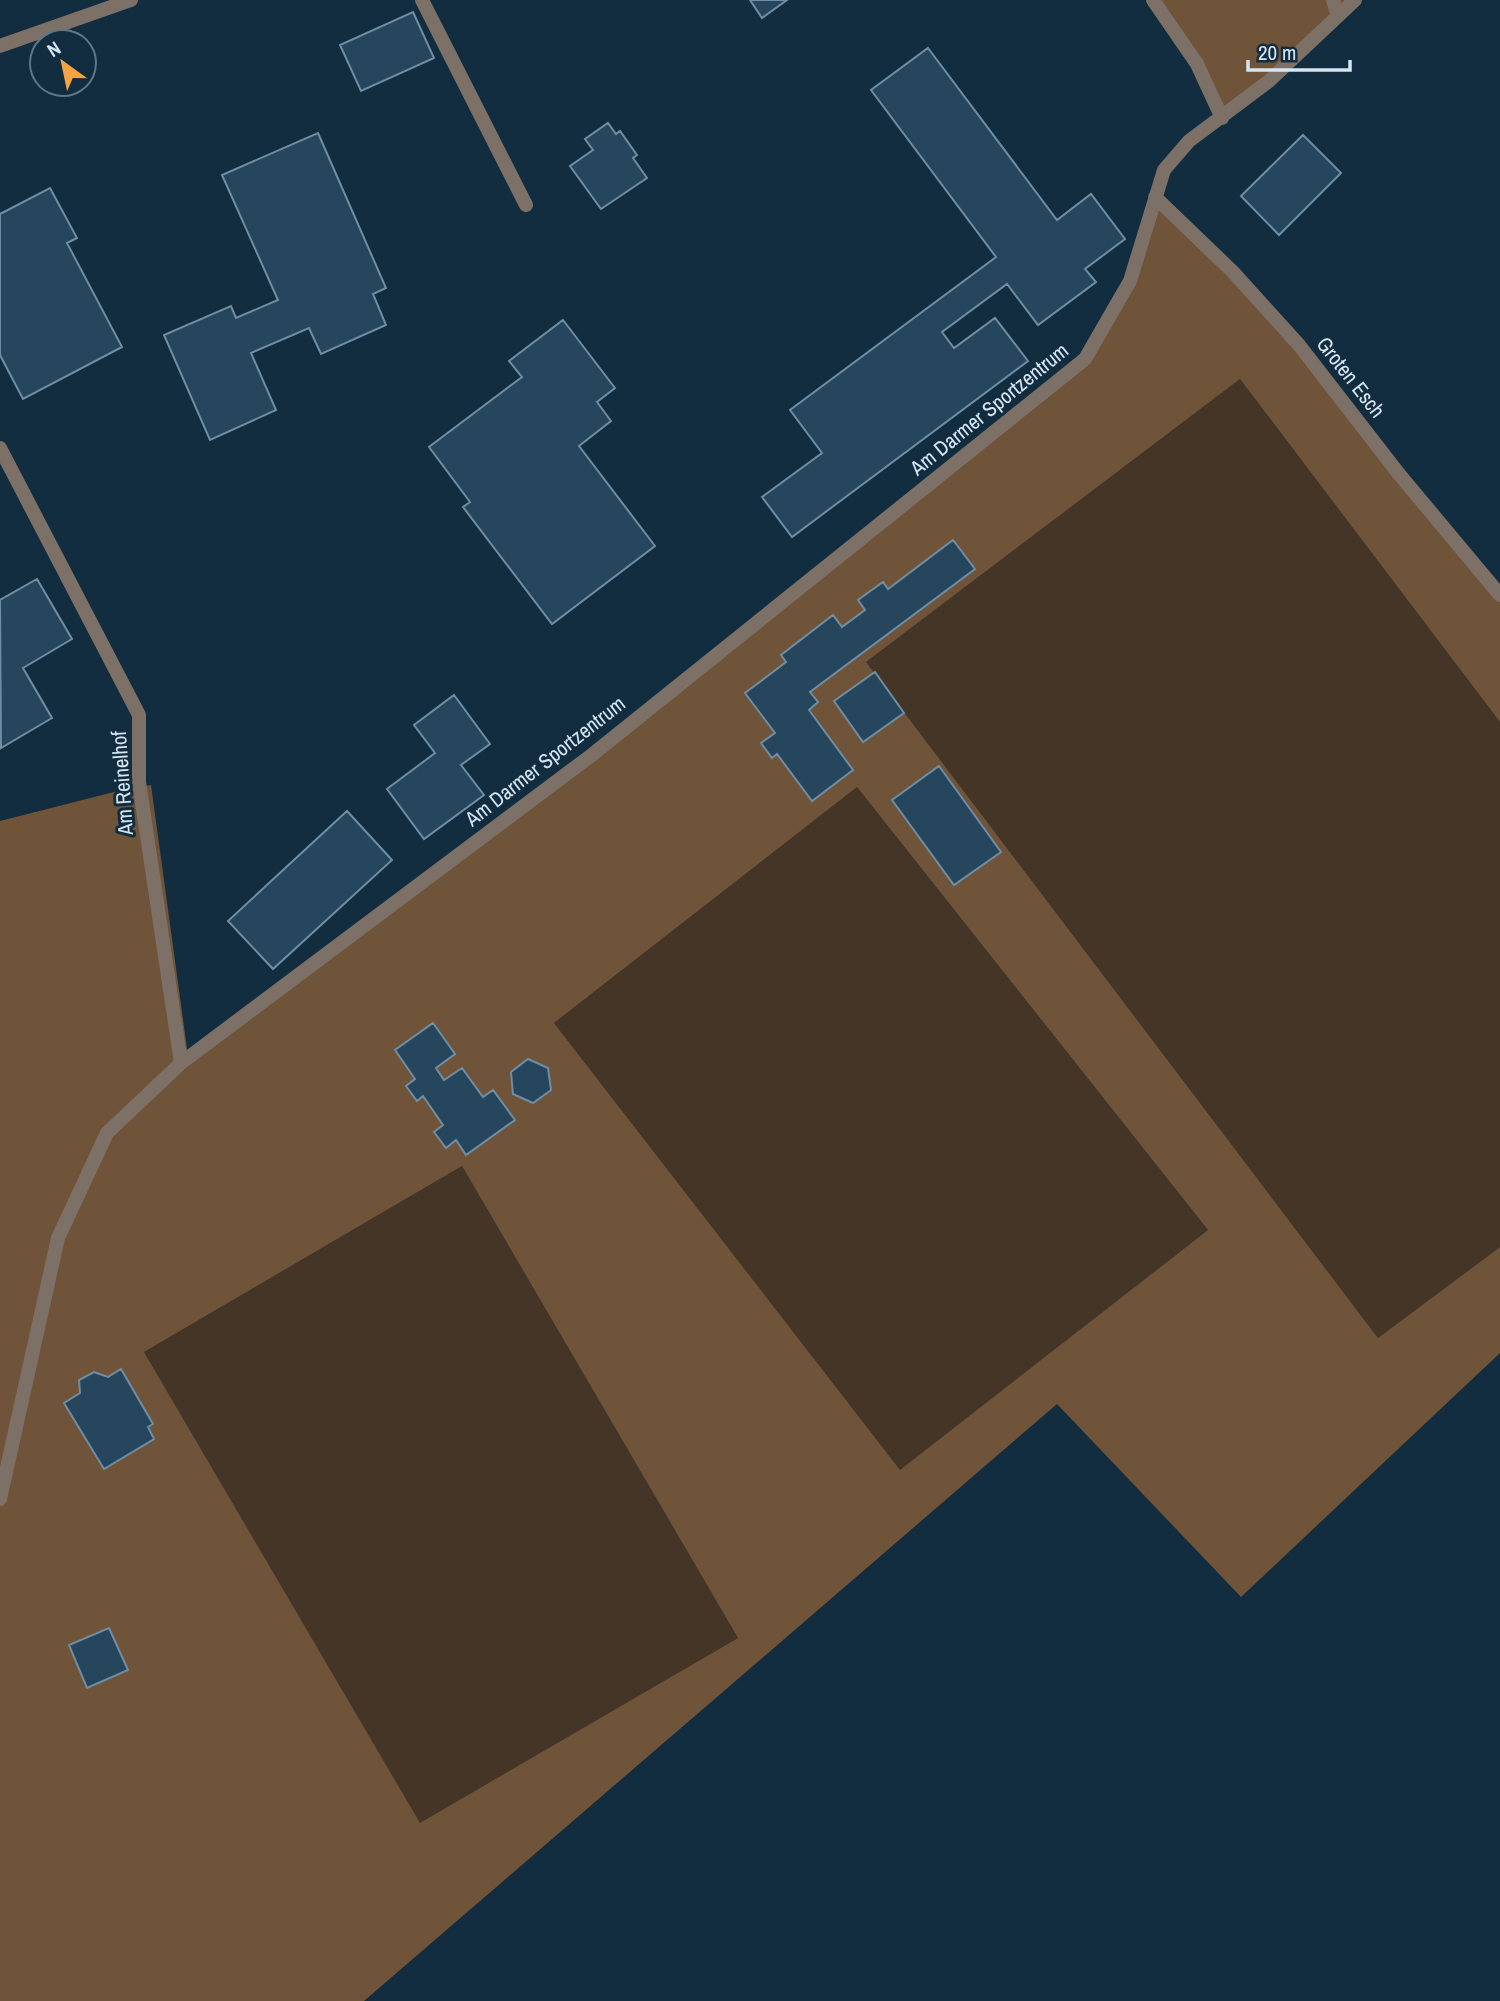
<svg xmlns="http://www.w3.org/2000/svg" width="1500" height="2001" font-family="'Archivo Narrow',sans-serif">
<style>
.green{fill:#453526}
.forest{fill:#705439;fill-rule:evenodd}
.building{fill:#25465d;stroke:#6f8da3;stroke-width:2}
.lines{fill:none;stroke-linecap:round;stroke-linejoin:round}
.lane{stroke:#7d7167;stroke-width:14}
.street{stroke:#7d7167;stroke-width:14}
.labels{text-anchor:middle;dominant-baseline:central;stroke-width:6;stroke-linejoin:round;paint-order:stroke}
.street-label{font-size:21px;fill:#d5e5f1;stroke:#122d3f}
</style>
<rect width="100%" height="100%" fill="#122d3f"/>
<path class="green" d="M1240 379 1500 722V1247L1378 1338 866 662Z
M857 787 1208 1230 900 1471 554 1023Z
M462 1166 738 1638 420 1824 144 1352Z"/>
<path class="forest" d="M1157 0H1354L1223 114Z
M1157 207 1230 275 1295 348 1395 477 1500 602V722L1240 379 866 662 1378 1338 1500 1247V1353L1241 1597 1057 1404 364 2001H0V821L114 792 151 785 189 1063 1087 362ZM857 787 1208 1230 900 1470 554 1023ZM462 1166 738 1638 420 1823 144 1352Z"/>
<path class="building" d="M750 0H787L762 18Z
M413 12 434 58 361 91 340 45Z
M928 48 1057 220 1091 194 1125 239 1085 269 1096 282 1038 325 1007 284 942 332 954 348 995 318 1028 361 792 537 762 497 822 453 790 410 996 257 871 90Z
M608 123 616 134 620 131 637 155 633 158 647 178 601 209 570 166 593 150 585 139Z
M318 133 386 288 373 294 386 325 321 354 309 328 251 353 276 410 210 440 164 335 231 306 236 318 278 300 222 175Z
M1303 135 1341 173 1279 235 1241 196Z
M50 188 77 238 67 243 122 347 23 399 0 355V214Z
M563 320 615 388 597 402 611 421 579 446 655 546 552 624 463 507 470 502 429 447 522 377 509 361Z
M953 540 975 569 810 692 818 702 809 710 853 770 812 801 777 754 772 758 761 743 775 733 745 693 786 662 781 655 833 615 842 627 865 610 858 600 883 582 888 589Z
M37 579 72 639 23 668 52 718 1 748 0 600Z
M875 672 904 713 863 742 834 701Z
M454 695 490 744 461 765 484 795 424 839 387 789 435 753 414 725Z
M939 766 1001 852 954 885 892 800Z
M347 811 392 860 273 969 228 921Z
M433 1023 455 1054 436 1068 444 1080 462 1068 483 1097 493 1090 515 1120 466 1155 456 1140 446 1148 434 1132 443 1125 423 1096 417 1101 406 1086 415 1079 395 1050Z
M528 1059 548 1068 551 1090 533 1103 513 1094 511 1072Z
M121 1369 153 1424 148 1427 154 1439 104 1469 64 1403 80 1393 79 1380 94 1372 108 1377Z
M109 1628 128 1670 87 1688 69 1645Z"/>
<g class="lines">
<path class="lane" d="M422 0 526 205
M1333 0 1338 16"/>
<path class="street" d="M1153 0 1197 64 1222 118
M0 46 131 0
M1155 197 1233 272 1299 345 1399 474 1500 595
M0 448 139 715V782L181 1063
M0 1499 58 1238 107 1133 181 1063 593 754 1085 359 1130 281 1164 170 1189 141 1269 81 1355 0"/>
</g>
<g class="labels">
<g class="street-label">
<text transform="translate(1351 377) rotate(52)">Groten Esch</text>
<text transform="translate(989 409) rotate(-39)">Am Darmer Sportzentrum</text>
<text transform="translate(545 761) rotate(-38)">Am Darmer Sportzentrum</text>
<text transform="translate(122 783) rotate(-94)">Am Reinelhof</text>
</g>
</g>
<g transform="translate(63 63) rotate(327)"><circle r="33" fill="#122d3f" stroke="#607786" stroke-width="2"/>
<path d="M0-5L12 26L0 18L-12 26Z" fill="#f6a247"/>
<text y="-10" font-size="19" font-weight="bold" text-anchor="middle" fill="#d5e5f1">N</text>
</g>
<path d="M1248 60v10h102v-10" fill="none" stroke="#d5e5f1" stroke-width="3.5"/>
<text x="1258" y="60" font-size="21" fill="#d5e5f1" stroke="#122d3f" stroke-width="5" paint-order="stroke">20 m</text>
</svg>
